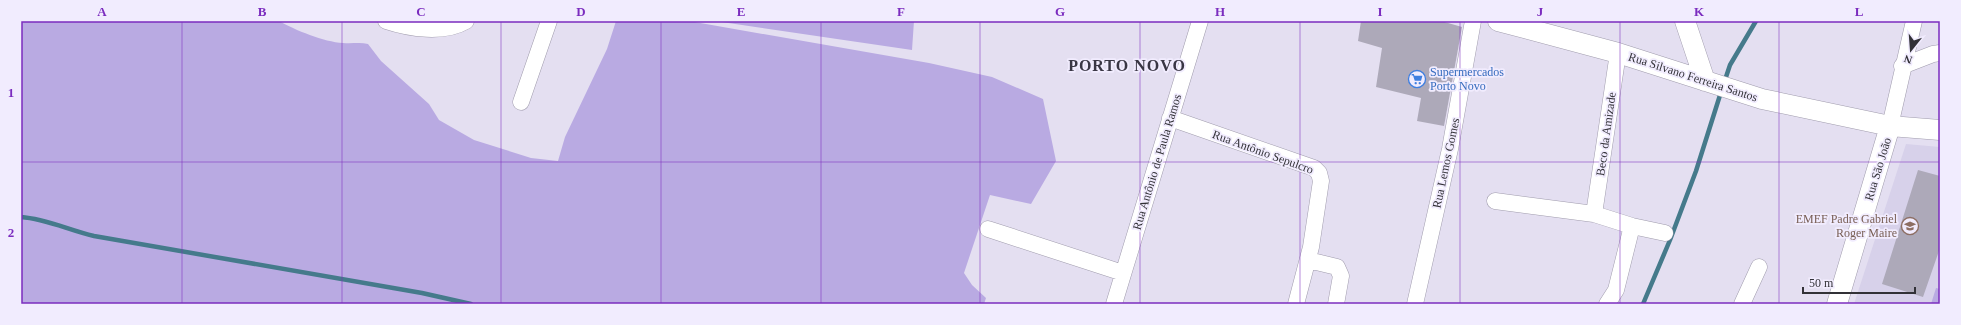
<svg xmlns="http://www.w3.org/2000/svg" width="1961" height="325" font-family="Georgia,serif">
<style>
.built{fill:#d7d1ea}
.green{fill:#b9aae2}
.lines{fill:none;stroke-linecap:round;stroke-linejoin:round}
.stream{stroke:#457a8b;stroke-width:4.5}
.building{fill:#ada9b9}
.minor-casing{stroke:#a09cad;stroke-width:17}
.tertiary-casing{stroke:#a09cad;stroke-width:21}
.minor{stroke:#fff;stroke-width:16}
.tertiary{stroke:#fff;stroke-width:20}
.grid{fill:none;stroke:#7b2cbf;stroke-width:1;stroke-opacity:0.55}
.labels{text-anchor:middle;dominant-baseline:central;stroke-width:3.5;stroke-linejoin:round;paint-order:stroke}
.shop-label{font-size:12px;fill:#366cbe;stroke:#f1ecfe;text-anchor:start}
.street-label{font-size:12px;fill:#323137;stroke:#f1ecfe}
.education-label{font-size:12px;fill:#785e54;stroke:#f1ecfe;text-anchor:end}
.district-label{font-size:16px;font-weight:bold;letter-spacing:1px;fill:#393644;stroke:#f1ecfe}
.neatline{fill:none;stroke:#7b2cbf;stroke-width:1.5}
.grid-label{font-size:13px;text-anchor:middle;font-weight:bold;fill:#7b2cbf}
</style>
<rect width="100%" height="100%" fill="#e4dff1"/>
<path class="built" d="M1906 144 1940 147V304H1854Z"/>
<path class="green" d="M21 21H279C295 30 324 42 343 43 352 44 360 42 368 44L381 61 429 104 439 120 474 140 531 158 558 161 565 137 607 49 616 21H689L929 63 992 77 1043 99 1056 161 1031 204 990 195 964 273 972 285 986 298 984 304H21Z
M715 21H914L912 50Z
M1936 288 1940 289V304H1931Z"/>
<g class="lines">
<path class="stream" d="M1724 83 1730 65 1756 21
M21 217C47 219 68 230 94 236L422 293 471 304
M1643 304 1670 240 1696 171 1721 92"/>
</g>
<path class="building" d="M1361 21H1441L1462 27 1444 126 1417 121 1421 98 1376 87 1382 48 1358 41Z
M1918 170 1940 176V248L1923 297 1882 284Z"/>
<g class="lines">
<g class="minor-casing">
<path id="minor" d="M386 21C410 29 444 34 466 21
M1902 66 1933 54 1940 53
M521 102 549 21
M1170 118 1314 168 1319 173 1321 181 1311 247 1296 304
M1890 126 1914 21
M1495 201 1594 214 1632 226 1665 233
M1594 214 1618 53
M988 229 1123 273
M1308 260 1337 267 1341 276 1336 304
M1114 304 1200 21
M1415 304 1450 149 1473 21
M1607 304 1616 290 1632 226
M1742 304 1759 267"/>
</g>
<g class="tertiary-casing">
<path id="tertiary" d="M1498 21 1618 53 1762 99 1890 126 1940 130
M1685 21 1705 81
M1837 304 1890 126"/>
</g>
<use href="#minor" class="minor"/>
<use href="#tertiary" class="tertiary"/>
</g>
<path class="grid" d="M182 21V304M342 21V304M501 21V304M661 21V304M821 21V304M980 21V304M1140 21V304M1300 21V304M1460 21V304M1620 21V304M1779 21V304M21 162H1940"/>
<defs>
<g id="supermarket-ring" transform="scale(0.9)"><circle r="9.5" fill="#f1ecfe" stroke="#3f7fe0" stroke-width="1.5"/><path d="M-6-5.5h2.5l.6 2H6L4.5 2H-2.5L-4.4-4H-6ZM-1.5 3.2a1.3 1.3 0 1 0 .1 0ZM3 3.2a1.3 1.3 0 1 0 .1 0Z" fill="#3f7fe0"/></g>
<g id="school-ring" transform="scale(0.9)"><circle r="9.5" fill="#f1ecfe" stroke="#8d6e63" stroke-width="1.5"/><path d="M0-5L7-2L0 1L-7-2ZM-4 1L0 2.5L4 1V4Q0 6-4 4Z" fill="#8d6e63"/></g>
</defs>
<g fill-rule="evenodd">
<use href="#supermarket-ring" x="1417" y="79"/>
<use href="#school-ring" x="1910" y="226"/>
</g>
<g class="labels">
<g class="shop-label">
<text x="1430" y="72">Supermercados<tspan x="1430" dy="14">Porto Novo</tspan></text>
</g>
<g class="street-label">
<text transform="translate(1693 77) rotate(18)">Rua Silvano Ferreira Santos</text>
<text transform="translate(1606 134) rotate(-82)">Beco da Amizade</text>
<text transform="translate(1263 152) rotate(20)">Rua Antônio Sepulcro</text>
<text transform="translate(1157 162) rotate(-73)">Rua Antônio de Paula Ramos</text>
<text transform="translate(1446 163) rotate(-78)">Rua Lemos Gomes</text>
<text transform="translate(1878 169) rotate(-73)">Rua São João</text>
</g>
<g class="education-label">
<text x="1897" y="219">EMEF Padre Gabriel<tspan x="1897" dy="14">Roger Maire</tspan></text>
</g>
<g class="district-label">
<text x="1127" y="65">PORTO NOVO</text>
</g>
</g>
<rect width="1961" height="325" fill="none" stroke="#f1ecfe" stroke-width="44"/>
<g transform="translate(1911 50) rotate(197)" stroke="#f1ecfe" stroke-width="3" paint-order="stroke">
<path d="M0-3L7 15L0 10L-7 15Z" fill="#323137"/>
<text y="-6" font-size="11" font-weight="bold" text-anchor="middle" fill="#323137">N</text>
</g>
<path d="M1803 287v6h112v-6" fill="none" stroke="#323137" stroke-width="2"/>
<text x="1809" y="287" font-size="12" fill="#323137" stroke="#f1ecfe" stroke-width="3" paint-order="stroke">50 m</text>
<rect x="22" y="22" width="1917" height="281" class="neatline"/>
<g class="grid-label">
<text x="102" y="16">A</text>
<text x="262" y="16">B</text>
<text x="421" y="16">C</text>
<text x="581" y="16">D</text>
<text x="741" y="16">E</text>
<text x="901" y="16">F</text>
<text x="1060" y="16">G</text>
<text x="1220" y="16">H</text>
<text x="1380" y="16">I</text>
<text x="1540" y="16">J</text>
<text x="1699" y="16">K</text>
<text x="1859" y="16">L</text>
<text x="11" y="97">1</text>
<text x="11" y="237">2</text>
</g>
</svg>
